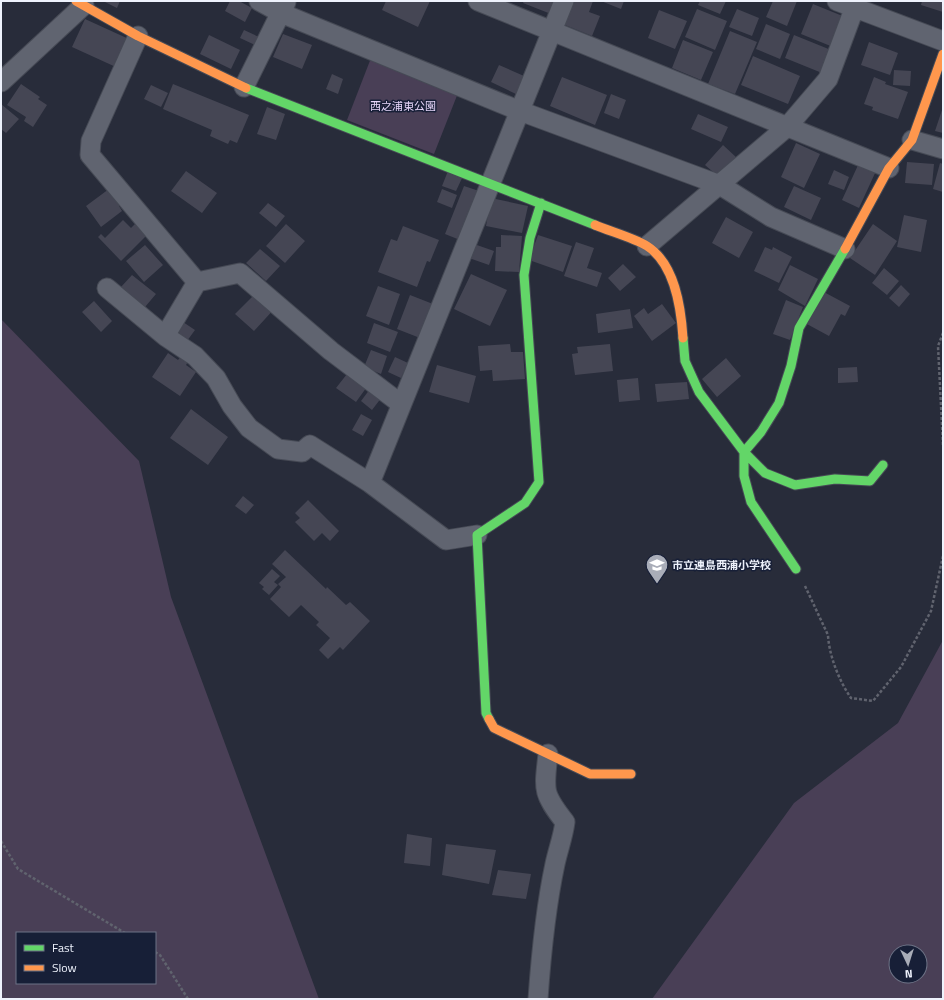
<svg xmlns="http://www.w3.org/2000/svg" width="944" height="1000" font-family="'Titillium Web','Noto Sans JP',sans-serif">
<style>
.green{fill:#493f56;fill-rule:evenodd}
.building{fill:#454654}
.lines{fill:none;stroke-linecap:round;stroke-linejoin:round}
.street-casing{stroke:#464a55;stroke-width:21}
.fast-casing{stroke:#464a55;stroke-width:11}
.slow-casing{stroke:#464a55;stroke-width:11}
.path{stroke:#60636e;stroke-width:2.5;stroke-dasharray:3 2;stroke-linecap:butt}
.street{stroke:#606470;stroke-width:19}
.fast{stroke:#63d668;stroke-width:9}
.slow{stroke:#ff974d;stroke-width:9}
.labels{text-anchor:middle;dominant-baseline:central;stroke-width:3;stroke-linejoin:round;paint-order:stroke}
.park-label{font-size:11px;fill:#e6d5f9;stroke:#171f37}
.poi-label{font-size:11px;font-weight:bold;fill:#eef2fc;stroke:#171f37;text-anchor:start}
</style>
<rect width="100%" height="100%" fill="#282c3a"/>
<path class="green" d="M371 58 458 93 434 154 347 120Z
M1 319 139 461 171 597 319 999H1ZM17 933H155V983H17Z
M943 640V999H652L794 803 898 723ZM896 952H920V976H896Z"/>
<path class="building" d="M103 1H120L117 8Z
M230 1H239L252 8 245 22 225 11Z
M386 1H430L418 27 382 10Z
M524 1H556L551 14 523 3Z
M569 1H593L589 12 600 16 592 36 560 23Z
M601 1H624L621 9Z
M700 1H726L720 14 698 5Z
M773 1H797L787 26 766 17Z
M922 1H943V12L921 5Z
M813 4 845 17 833 47 801 34Z
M697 9 727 21 715 50 685 37Z
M737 9 759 18 752 36 729 27Z
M659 10 687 21 675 49 648 38Z
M85 19 131 40 118 68 72 47Z
M766 24 790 34 780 59 756 49Z
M244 30 259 37 255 45 240 38Z
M730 31 757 42 735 94 708 84Z
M283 34 312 45 302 69 273 57Z
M209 35 240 50 231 69 200 54Z
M794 35 831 50 822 73 785 58Z
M683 40 713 52 701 80 672 68Z
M869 42 898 53 890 75 861 65Z
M753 56 800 76 788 104 741 85Z
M499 65 524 76 516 94 491 82Z
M894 70 911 71 910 86 893 85Z
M332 74 343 79 338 94 326 89Z
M562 77 607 95 595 125 550 106Z
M874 77 886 82 885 84 908 92 898 119 872 110 873 107 864 104Z
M21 84 40 97 38 99 47 105 33 127 24 121 26 117 7 105Z
M173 84 249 115 237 143 230 140 228 144 210 136 212 130 163 109Z
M151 85 168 93 161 107 144 99Z
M611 94 626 100 619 119 604 113Z
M1 104 19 119 6 133 1 129Z
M267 107 285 114 276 140 257 134Z
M943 107V133L935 131Z
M698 114 728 127 721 142 691 129Z
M796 143 820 154 804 188 781 177Z
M723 145 737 158 720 178 705 165Z
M907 162 934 164 932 185 905 183Z
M859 163 876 171 859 208 842 200Z
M940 163 943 164V192L933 189Z
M834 170 849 177 844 190 828 184Z
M186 171 217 193 202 213 171 191Z
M448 171 463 176 456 191 442 186Z
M113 186 124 202 119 206 122 211 101 227 86 206Z
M464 186 479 191 460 240 445 234Z
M794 186 821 198 811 220 784 207Z
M442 189 457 195 452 208 437 202Z
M491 198 528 206 522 233 486 226Z
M268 203 285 216 276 227 259 213Z
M904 215 927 220 921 252 897 247Z
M726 217 753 232 739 258 712 243Z
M123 220 131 228 139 220 150 232 121 261 98 237 101 234 105 238Z
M286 224 305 241 285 263 266 246Z
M873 224 897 241 875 275 850 258Z
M403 226 439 240 430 262 427 261 417 287 378 272 391 239 397 241Z
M501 235 522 236 519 272 495 271 496 247H501Z
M538 235 572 246 563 272 529 260Z
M576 242 594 248 587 268 602 273 597 287 564 276Z
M474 244 494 251 489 265 469 258Z
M145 245 163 265 144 282 126 261Z
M765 247 772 250 773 247 792 257 779 283 754 271Z
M260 249 280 266 266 281 246 263Z
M623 264 636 277 620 291 608 278Z
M790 265 818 279 805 306 778 290Z
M884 268 899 281 887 295 872 283Z
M471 274 507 290 490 326 454 309Z
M132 275 156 294 145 307 121 287Z
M901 285 910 294 899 307 889 298Z
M378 286 400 294 389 325 366 316Z
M258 291 276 307 254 331 235 314Z
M822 291 850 306 845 316 841 314 829 336 805 323Z
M410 295 433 304 420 338 397 329Z
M786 300 803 307 790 340 773 334Z
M94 301 112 321 101 332 82 312Z
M662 304 676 323 652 341 634 316 644 308 648 314Z
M630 309 633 328 598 333 596 314Z
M180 320 195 330 187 341 172 331Z
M374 323 398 332 390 352 367 343Z
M510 344 511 352H523L525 379 493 381 492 370 480 371 478 346Z
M610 344 613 371 575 375 572 354 578 353 577 347Z
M371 350 387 356 381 374 364 367Z
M168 353 178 360 182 355 189 360 186 365 196 372 180 396 152 377Z
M395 357 408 363 401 378 388 372Z
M726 358 741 376 717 397 702 379Z
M437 365 476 376 469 403 429 392Z
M857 367 858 382 838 383V368Z
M347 374 369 384 356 402 336 388Z
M638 378 640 400 619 402 617 380Z
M687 382 689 399 657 402 655 384Z
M373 385 385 393 372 410 361 401Z
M191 409 228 437 208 465 170 438Z
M361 414 372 420 363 436 352 430Z
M243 496 254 505 246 514 235 506Z
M308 500 339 531 330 541 322 533 314 541 295 522 300 518 295 513Z
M285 550 326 589 327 587 346 605 350 602 370 621 343 650 340 647 328 659 319 650 330 638 316 625 319 622 301 605 289 617 270 599 281 587 278 584 286 577 272 564Z
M272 569 280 576 274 582 278 585 269 595 262 589 264 587 259 583Z
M407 834 432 838 430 866 404 863Z
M446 844 496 850 489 884 442 875Z
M498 870 531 874 526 899 492 895Z"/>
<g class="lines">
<g class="street-casing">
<path id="street" d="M259 1 281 13 520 111 720 185 771 217 845 249
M478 1 889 168
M837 1 943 41
M138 36 91 141 90 155 197 282
M1 82 84 5
M244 87 286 2
M912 140 943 149
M647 246 787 127 828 79 857 1
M107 288 165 336 195 356 216 378 232 406 249 428 278 449 302 452 310 445 370 483 446 540 477 535
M165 336 197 282 240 273 331 351 401 404
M370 483 564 1
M538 999C541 956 546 906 555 864 558 850 563 837 565 822 542 793 544 790 548 754"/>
</g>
<g class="fast-casing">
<path id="fast" d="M246 88 595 225
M683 338 685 361 699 392 744 452 765 473 795 485 835 479 870 481 883 465
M796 569 751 502 744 476V452L761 432 779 403 791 366 799 328 845 249
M489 719 486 713 477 535 525 503 539 482 524 275 530 238 541 203"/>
</g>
<g class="slow-casing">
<path id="slow" d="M76 1 138 36 246 88
M595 225C609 231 634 238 647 246 675 264 681 307 683 338
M845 249 889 168 912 140 943 54
M489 719 494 728 590 774H631"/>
</g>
<path class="path" d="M943 333 938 346 943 445
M805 586 828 635C829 655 839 681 851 698L873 701 901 667 931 611 943 556
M1 841 18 869 125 933
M155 952 160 955 188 999"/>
<use href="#street" class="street"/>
<use href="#fast" class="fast"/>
<use href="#slow" class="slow"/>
</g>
<defs>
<g id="school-pin" transform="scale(1.15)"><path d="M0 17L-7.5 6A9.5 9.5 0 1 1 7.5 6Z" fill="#a9adb8" stroke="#171f37"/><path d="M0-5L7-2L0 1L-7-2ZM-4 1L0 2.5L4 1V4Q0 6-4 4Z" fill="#fff"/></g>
</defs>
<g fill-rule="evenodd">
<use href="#school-pin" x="657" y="565"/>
</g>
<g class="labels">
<g class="park-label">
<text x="403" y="106">西之浦東公園</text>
</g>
<g class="poi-label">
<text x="672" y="565">市立連島西浦小学校</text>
</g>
</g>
<rect width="944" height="1000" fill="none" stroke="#eef2fc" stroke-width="4"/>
<rect x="16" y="932" width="140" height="52" fill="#171f37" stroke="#6d7386"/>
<rect x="24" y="945" width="20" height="6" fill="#63d668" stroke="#6d7386"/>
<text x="52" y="952" font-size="12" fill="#eef2fc">Fast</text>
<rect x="24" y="965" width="20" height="6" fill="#ff974d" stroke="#6d7386"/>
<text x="52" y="972" font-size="12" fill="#eef2fc">Slow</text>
<g transform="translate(908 964) rotate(176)"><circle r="19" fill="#171f37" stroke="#6d7386"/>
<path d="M0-3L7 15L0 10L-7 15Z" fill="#a9adb8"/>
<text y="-6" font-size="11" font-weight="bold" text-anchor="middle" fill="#eef2fc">N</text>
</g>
</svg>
